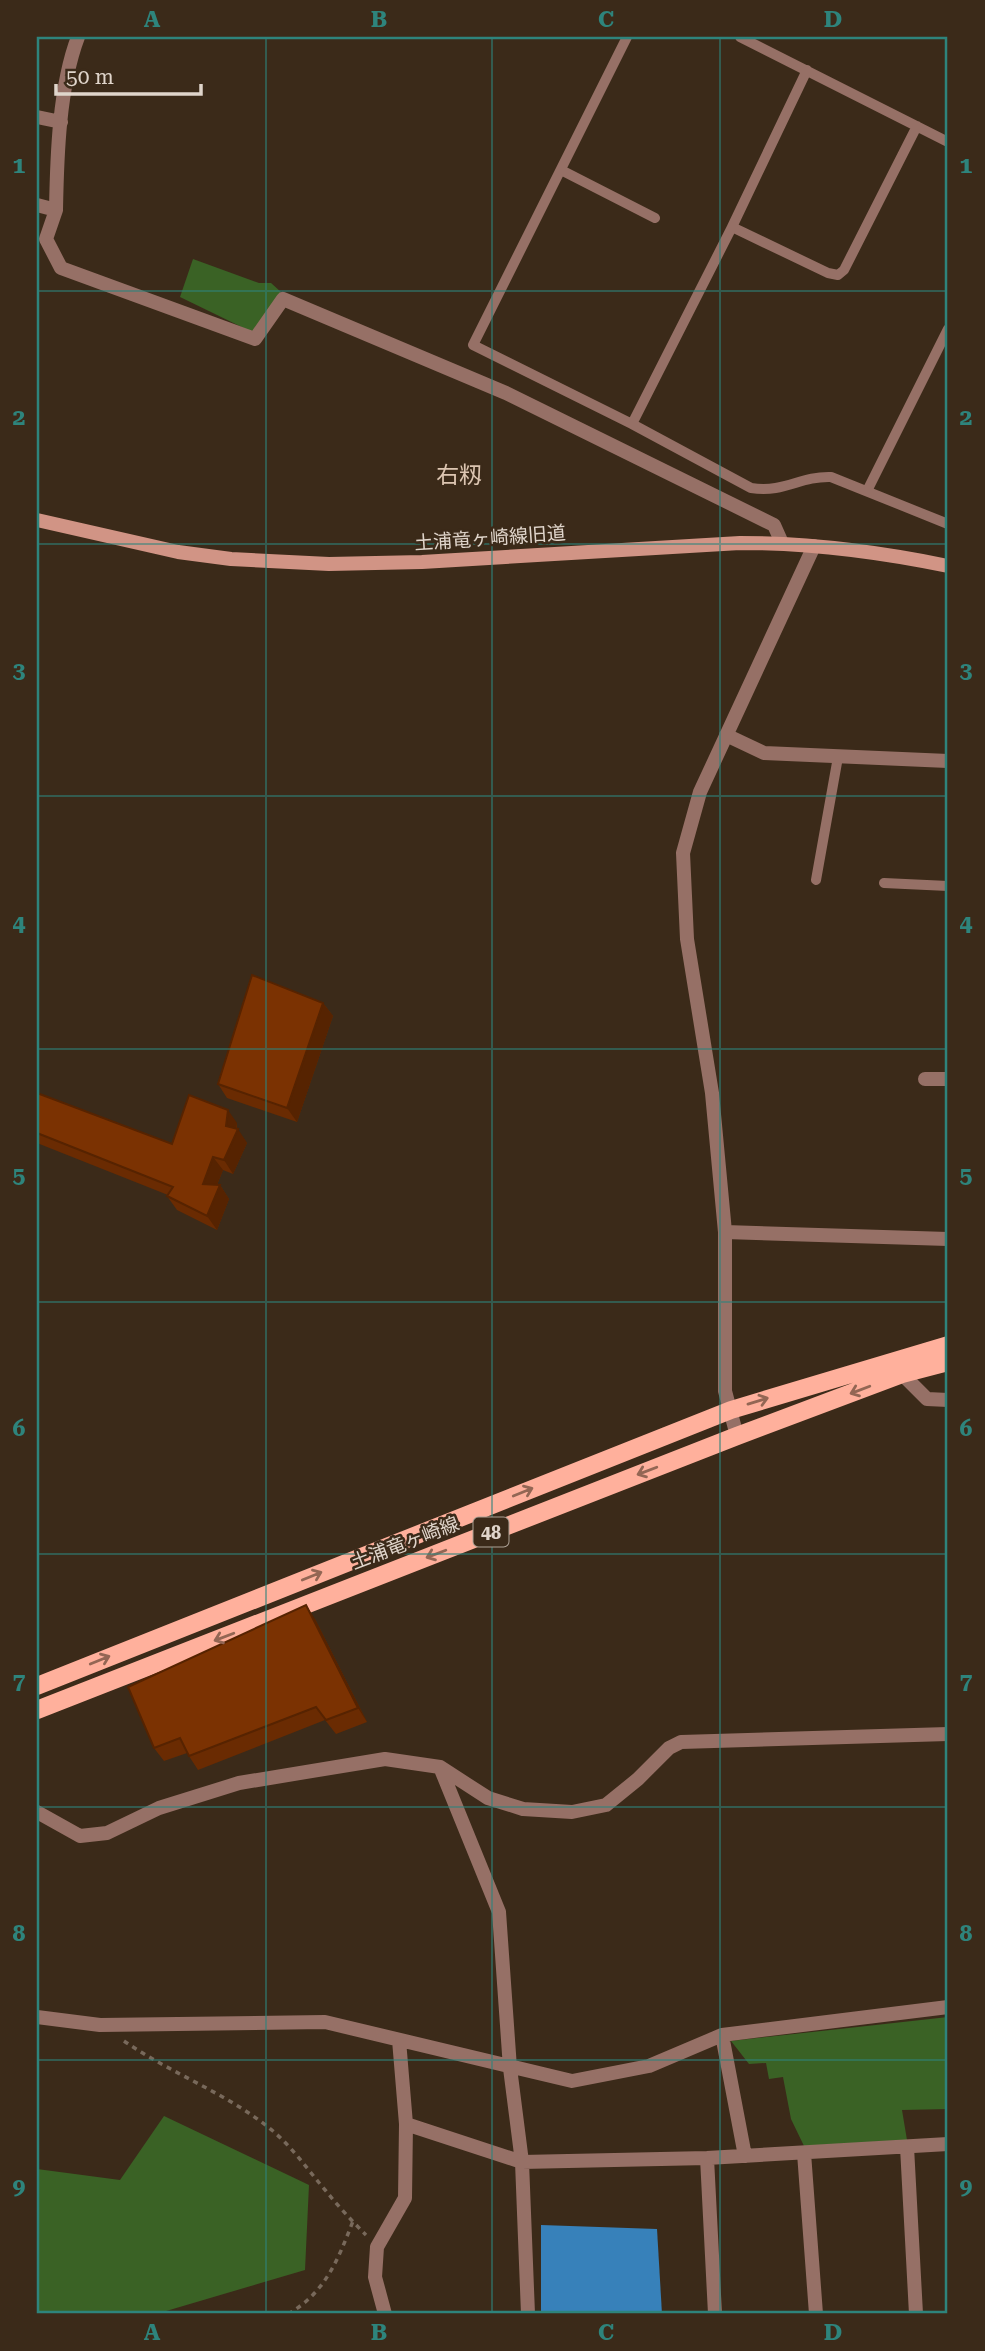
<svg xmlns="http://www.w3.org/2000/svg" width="985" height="2351" font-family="'Roboto Serif','Noto Sans JP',serif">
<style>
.green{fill:#3a6225}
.water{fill:#3781ba}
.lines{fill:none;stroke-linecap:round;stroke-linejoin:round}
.path{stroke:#78695b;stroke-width:3.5;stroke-dasharray:5 5;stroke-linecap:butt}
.lane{stroke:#967066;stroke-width:10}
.street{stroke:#967066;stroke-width:14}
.secondary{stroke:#d19485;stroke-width:14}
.primary{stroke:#ffb09c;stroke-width:18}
.wall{fill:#6a2b02}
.shaded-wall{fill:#562301}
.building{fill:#7b3202;stroke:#562301;stroke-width:2}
.oneway{stroke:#936654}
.grid{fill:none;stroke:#2e847c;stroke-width:2;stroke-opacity:0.55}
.labels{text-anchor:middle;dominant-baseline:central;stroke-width:5;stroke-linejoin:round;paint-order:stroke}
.shield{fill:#3b2a19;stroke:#aea296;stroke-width:2}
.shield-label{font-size:18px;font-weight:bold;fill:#e0d5cb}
.street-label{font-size:19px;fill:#e0d5cb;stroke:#3b2a19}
.quarter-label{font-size:23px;fill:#dcc5b1;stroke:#3b2a19}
.neatline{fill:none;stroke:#2e847c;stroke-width:2.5}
.grid-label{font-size:23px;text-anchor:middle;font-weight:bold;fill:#2e847c}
</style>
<rect width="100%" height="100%" fill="#3b2a19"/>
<path class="green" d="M193 259 259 283H271L281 292 252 332 180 297Z
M948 2017V2109L902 2110 907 2140 804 2146 791 2119 783 2077 769 2079 766 2063 749 2064 731 2041Z
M164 2116 309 2185 305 2270 156 2314H37V2169L120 2180Z"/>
<path class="water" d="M541 2225 657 2229 662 2314H541Z"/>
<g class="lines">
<path class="path" d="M124 2041C170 2073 224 2092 268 2127 291 2145 307 2169 326 2191 338 2206 352 2221 366 2235
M288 2314C325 2293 338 2260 353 2221"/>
<path class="lane" d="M627 37 473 345 632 424 751 488C786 493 799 476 831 477L948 524
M740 37 948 142
M561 170 655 218
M732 227 828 273 838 275 844 270 917 126
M632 424 732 227 807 70
M867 491 948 329
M816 880 838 757
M884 883 948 886"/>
<path class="street" d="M37 117 61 122
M37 205 56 210C57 156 59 87 78 37
M56 210 46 239 61 268 255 339 283 299 506 393 774 525 782 543
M726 735 764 753 948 761
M925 1079H948
M725 1232 948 1239
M902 1374 927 1399 948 1400
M737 1436 725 1391V1232L712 1093 687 939 683 853 700 792 814 546
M440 1767 499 1912 510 2068 522 2162 528 2314
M37 1812 80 1836 107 1833 159 1808 239 1783 385 1759 440 1767 488 1798 523 1809 572 1812 606 1805 638 1779 669 1748 681 1742 948 1734
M37 2017 100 2025 325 2022 572 2081 649 2066 722 2035 948 2007
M722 2035 745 2156
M406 2124 522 2162 707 2158 948 2144
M907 2147 916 2314
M804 2153 816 2314
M707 2158 715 2314
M385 2314 375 2277 377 2247 405 2198 406 2124 399 2040"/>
<path class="secondary" d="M37 520 178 552 231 559 329 564 422 562 740 543C810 543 880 552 948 566"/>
<path class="primary" d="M37 1686 731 1410 948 1345
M37 1710 737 1436 902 1374 948 1362"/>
</g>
<path class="wall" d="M323 1003 333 1016 297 1122 227 1098 218 1084Z
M37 1093 172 1144 237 1123V1129L247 1143 233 1174 223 1170 217 1185H220L229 1199 217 1230 177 1210 167 1196 168 1195 37 1143Z
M315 1619 367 1722 336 1734 325 1720 198 1770 187 1753 164 1761 154 1748Z"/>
<path class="shaded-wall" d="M323 1003 333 1016 297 1122 287 1108Z
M228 1110 237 1123 236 1132 238 1129 247 1143 233 1174 224 1160Z
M213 1157 223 1170 212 1197 203 1184Z
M220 1185 229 1199 217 1230 207 1216Z
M306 1605 315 1619 367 1722 358 1708Z"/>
<path class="building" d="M252 975 323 1003 287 1108 218 1084Z
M37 1093 172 1144 189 1095 228 1110 226 1126 238 1129 224 1160 213 1157 203 1184 220 1185 207 1216 167 1196 173 1187 37 1133Z
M306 1605 358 1708 326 1720 316 1707 189 1756 180 1738 154 1748 128 1687Z"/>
<defs><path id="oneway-shaft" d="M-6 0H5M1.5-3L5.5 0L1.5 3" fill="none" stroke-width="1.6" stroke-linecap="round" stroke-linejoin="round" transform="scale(1.75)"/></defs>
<g class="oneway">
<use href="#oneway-shaft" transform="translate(860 1390) rotate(159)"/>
<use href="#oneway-shaft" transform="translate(758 1401) rotate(-17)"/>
<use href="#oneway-shaft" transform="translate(647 1471) rotate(159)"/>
<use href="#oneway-shaft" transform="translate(523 1492) rotate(-22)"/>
<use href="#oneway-shaft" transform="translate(436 1554) rotate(159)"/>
<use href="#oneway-shaft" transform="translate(312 1576) rotate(-22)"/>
<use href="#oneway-shaft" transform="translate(224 1637) rotate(159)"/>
<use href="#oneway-shaft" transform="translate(100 1660) rotate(-22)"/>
</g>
<path class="grid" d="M266 37V2314M492 37V2314M720 37V2314M37 291H948M37 544H948M37 796H948M37 1049H948M37 1302H948M37 1554H948M37 1807H948M37 2060H948"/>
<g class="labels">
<rect class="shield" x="473.5" y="1517.5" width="35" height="29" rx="5"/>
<g class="shield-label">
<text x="491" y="1532">48</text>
</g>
<g class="street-label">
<text transform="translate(490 538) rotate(-4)">土浦竜ヶ崎線旧道</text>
<text transform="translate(405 1543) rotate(-21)">土浦竜ヶ崎線</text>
</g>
<g class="quarter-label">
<text x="459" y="475">右籾</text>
</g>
</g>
<rect width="985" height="2351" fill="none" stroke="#3b2a19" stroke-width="77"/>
<path d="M56 84v10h145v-10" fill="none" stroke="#e0d5cb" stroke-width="3.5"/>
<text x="66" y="84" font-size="21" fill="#e0d5cb" stroke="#3b2a19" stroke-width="5" paint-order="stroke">50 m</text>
<rect x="38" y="38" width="908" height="2274" class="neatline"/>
<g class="grid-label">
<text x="152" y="27">A</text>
<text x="379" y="27">B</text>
<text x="606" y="27">C</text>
<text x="833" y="27">D</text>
<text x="19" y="173">1</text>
<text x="966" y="173">1</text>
<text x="19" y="425">2</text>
<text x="966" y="425">2</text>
<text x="19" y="678">3</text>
<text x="966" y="678">3</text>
<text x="19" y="931">4</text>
<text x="966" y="931">4</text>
<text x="19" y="1183">5</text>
<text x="966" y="1183">5</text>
<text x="19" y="1436">6</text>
<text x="966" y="1436">6</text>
<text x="19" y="1689">7</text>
<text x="966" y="1689">7</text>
<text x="19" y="1941">8</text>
<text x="966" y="1941">8</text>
<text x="19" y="2194">9</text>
<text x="966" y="2194">9</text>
<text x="152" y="2340">A</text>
<text x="379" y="2340">B</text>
<text x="606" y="2340">C</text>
<text x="833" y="2340">D</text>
</g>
</svg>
